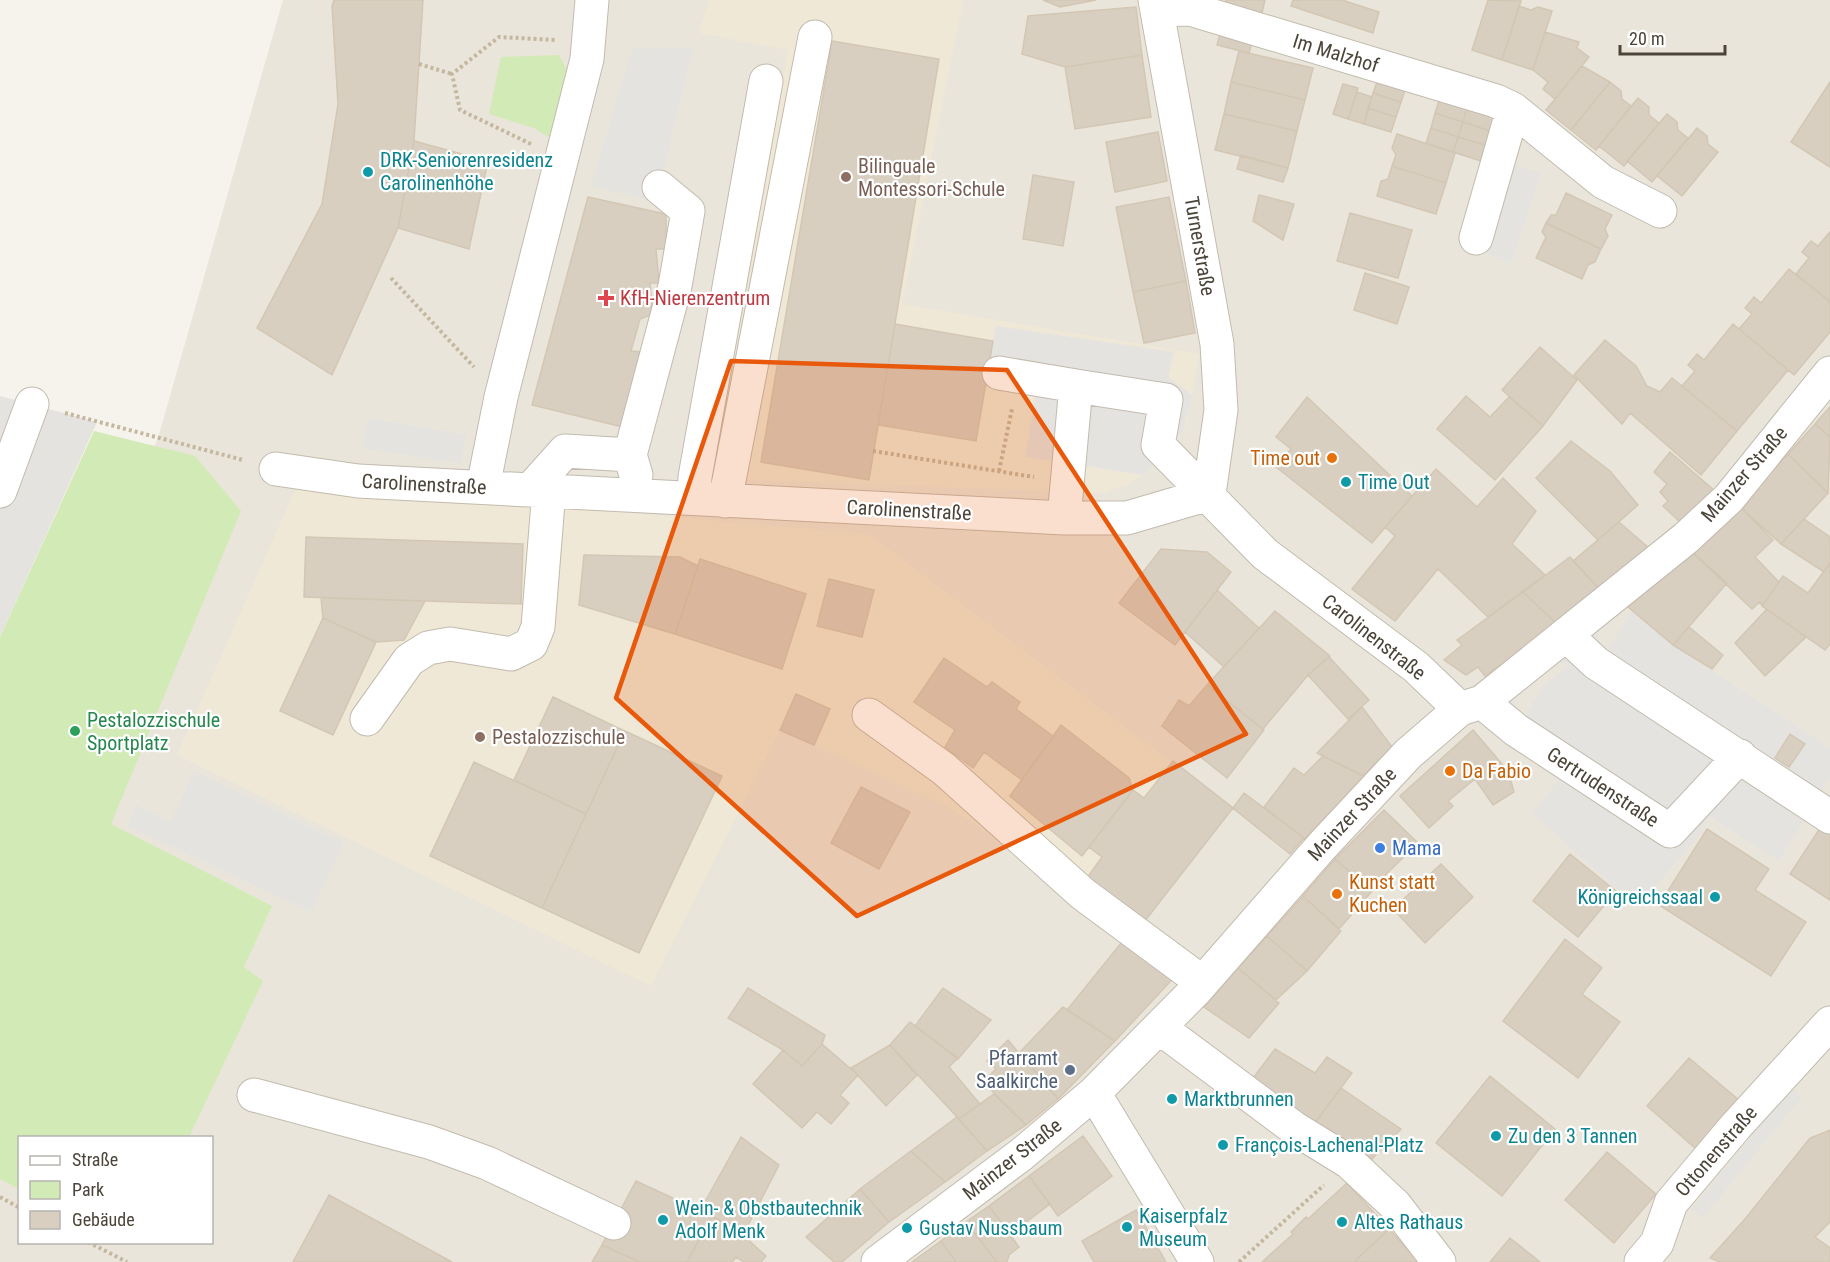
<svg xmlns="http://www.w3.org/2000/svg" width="1830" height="1262" font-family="'Roboto Condensed',sans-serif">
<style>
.residential{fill:#eae5da;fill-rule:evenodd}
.education{fill:#efe8d6}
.green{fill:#d2eab5}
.parking{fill:#e5e3e0}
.building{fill:#d8cfc1;stroke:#d3c7b4;stroke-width:1.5}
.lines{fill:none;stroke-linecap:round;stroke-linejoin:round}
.minor-casing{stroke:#c2bbae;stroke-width:35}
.path{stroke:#c4b79f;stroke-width:4;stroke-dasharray:3 3;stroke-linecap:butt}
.minor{stroke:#fff;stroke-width:33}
.marked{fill:#e8590c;fill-opacity:0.2;stroke:#e8590c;stroke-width:4.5;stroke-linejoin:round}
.culture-dot{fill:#0f9aa8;stroke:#fff;stroke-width:2}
.education-dot{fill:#8d6e63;stroke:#fff;stroke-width:2}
.health-dot{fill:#e0444e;stroke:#fff;stroke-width:2}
.food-dot{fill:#e8710a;stroke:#fff;stroke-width:2}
.leisure-dot{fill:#2e9e5b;stroke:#fff;stroke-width:2}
.shop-dot{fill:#3f7fe0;stroke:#fff;stroke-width:2}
.service-dot{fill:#5c6f8a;stroke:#fff;stroke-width:2}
.labels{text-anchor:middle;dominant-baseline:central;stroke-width:4.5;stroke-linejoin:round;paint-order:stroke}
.street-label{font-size:20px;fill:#4b4439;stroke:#fff}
.culture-label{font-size:20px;fill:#0d838f;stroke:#fff;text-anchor:start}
.education-label{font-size:20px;fill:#785e54;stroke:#fff;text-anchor:start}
.health-label{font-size:20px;fill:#be3a42;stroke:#fff;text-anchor:start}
.food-label{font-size:20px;fill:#c56008;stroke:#fff;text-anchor:start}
.leisure-label{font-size:20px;fill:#27864d;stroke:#fff;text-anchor:start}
.shop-label{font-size:20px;fill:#366cbe;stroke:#fff;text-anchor:start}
.service-label{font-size:20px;fill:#4e5e75;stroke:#fff;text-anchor:end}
</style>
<rect width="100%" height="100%" fill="#f6f3ec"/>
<path class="residential" d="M283 0H1830V1262H0V775L158 438ZM20 1138H212V1242H20Z"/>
<path class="education" d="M709 0H963L902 304 1199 354 1187 421 1183 431 1153 467 1130 484 1102 493 712 479 788 50 699 33Z
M298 484 869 534 1233 808 1141 926 946 806 780 730 651 986 177 755Z"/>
<path class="green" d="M559 55 571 78 557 142 534 128 489 114 501 57Z
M94 431 195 456 241 511 111 824 272 906 244 967 263 981 189 1137 20 1138 19 1189 0 1179V637Z"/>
<path class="parking" d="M693 47 656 202 591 186 632 49Z
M1515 165 1541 173 1511 264 1487 253Z
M996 326 1174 352 1168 377 1192 395 1183 431 1144 475 1025 457 1036 393 986 385Z
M0 396 97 422 0 637Z
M368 418 466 435 461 464 363 448Z
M1632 611 1673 645 1830 748V777L1779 861 1709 816 1695 841 1637 907 1532 813 1558 780 1474 719 1518 694 1515 703 1516 712 1523 719 1543 686 1569 666 1564 662 1551 665 1601 624 1597 638 1607 651Z
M194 772 344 842 311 912 127 826 136 805 171 821Z
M1791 1088 1802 1097 1703 1218 1692 1209Z"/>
<path class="building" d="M334 0H423L414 141 398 228 332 375 257 328 322 204 338 104 332 6Z
M1043 0H1096L1060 7Z
M1226 0H1265L1262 13 1225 3Z
M1293 0H1342L1379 12 1373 33 1291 6Z
M1488 0 1521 1 1502 60 1472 50Z
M1519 6 1531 10 1538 7 1552 11 1533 70 1502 60Z
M1136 7 1142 55 1065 67 1022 54 1028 16Z
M1221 31 1253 39 1249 53 1217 45Z
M1545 32 1579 42 1577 48 1589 57 1555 99 1543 89 1548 82 1533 70Z
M832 41 939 59 869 480 761 462Z
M1239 51 1313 68 1305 100 1231 82Z
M1142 55 1151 117 1075 129 1065 67Z
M1582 66 1610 82 1571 130 1546 110Z
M1378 79 1406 87 1401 102 1373 93Z
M1231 82 1305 100 1297 131 1224 114Z
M1610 82 1621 91 1622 99 1631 106 1596 150 1571 130Z
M1830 82V167L1791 142Z
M1343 84 1358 88 1348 119 1333 114Z
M1357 92 1372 97 1364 124 1348 119Z
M1373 93 1401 102 1396 117 1368 108Z
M1440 98 1467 107 1463 122 1435 113Z
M1638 98 1649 107V115L1659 123 1624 166 1599 146Z
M1467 107 1495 115 1490 131 1463 122Z
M1368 108 1396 117 1391 132 1364 124Z
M1435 113 1463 122 1458 137 1431 128Z
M1224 114 1297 131 1288 168 1215 150Z
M1667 114 1677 122 1678 130 1688 138 1652 182 1627 161Z
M1463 122 1490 131 1485 145 1458 137Z
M1431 128 1458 137 1453 152 1426 143Z
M1697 128 1707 136 1708 144 1718 152 1682 196 1657 176Z
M1158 132 1167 181 1115 192 1106 142Z
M1397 134 1455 153 1446 183 1392 166 1396 155 1392 148Z
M1458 137 1485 145 1481 161 1453 152Z
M414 141 488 161 469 249 398 228Z
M1241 155 1288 168 1283 182 1237 169Z
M1392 166 1446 183 1436 214 1377 196 1381 181 1388 179Z
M1033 175 1074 182 1063 246 1023 239Z
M1566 193 1612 215 1605 229 1608 236 1601 249 1546 223 1551 215H1556Z
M1259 195 1294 204 1283 240 1253 221Z
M588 197 666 214V249H656L659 283H650L653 314 640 319 631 351 643 352 623 427 532 405Z
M1169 197 1186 281 1133 292 1116 207Z
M1350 213 1412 230 1398 278 1337 261Z
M1546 223 1601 249 1595 262 1588 265 1582 279 1536 258 1546 237 1542 232Z
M1830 232V302L1796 274 1809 258 1802 252 1811 241 1818 246Z
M1789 269 1830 302V332L1794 375 1739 329 1752 314 1745 308 1754 297 1761 303Z
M1365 273 1409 287 1397 324 1354 310Z
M1186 281 1195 333 1144 343 1133 292Z
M895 324 993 341 976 441 878 425Z
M1733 324 1788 370 1737 431 1682 386 1695 371 1688 365 1697 354 1704 360Z
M1605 340 1636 366 1647 386 1660 392 1672 378 1737 431 1701 475 1630 413 1622 424 1574 375Z
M1540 347 1577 380 1543 426 1502 390Z
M1466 396 1490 417 1509 397 1543 426 1495 480 1437 429Z
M1307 397 1412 496 1372 543 1276 467 1291 449 1276 437Z
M1830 407V437L1815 424Z
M1815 424 1830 437 1828 493 1788 454Z
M1571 441 1610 471 1638 505 1598 540 1536 478Z
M1670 452 1715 491 1681 523 1663 506 1668 501 1660 492 1667 484 1654 472Z
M1788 454 1828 493 1781 544 1739 506Z
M1436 469 1477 507 1503 478 1536 511 1512 544 1545 575 1488 617 1438 569 1395 621 1352 589 1395 536 1385 527Z
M1739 506 1773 540 1755 557 1779 582 1762 606 1760 602 1752 609 1690 550Z
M1804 519 1830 537V563L1824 572 1781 544Z
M1619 522 1650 549 1601 591 1573 561Z
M306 537 523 544 521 604 304 597Z
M1161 549 1207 552 1231 572 1175 645 1119 603Z
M1690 550 1727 583 1673 645 1628 607Z
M584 555 680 557 698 566 675 634 579 605Z
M1570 557 1601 591 1558 625 1523 592Z
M700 559 806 594 782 669 675 634Z
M1830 563V644L1825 650 1762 606 1783 576 1808 593Z
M829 579 874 590 862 637 817 626Z
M1217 590 1259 628 1224 667 1185 632Z
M1523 592 1558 625 1485 676 1478 667 1466 675 1444 660 1462 645 1457 640Z
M321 598 425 601 404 640 376 642 323 618Z
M1767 609 1806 637 1765 676 1735 643Z
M1275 611 1330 656 1308 675 1263 729 1207 685Z
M323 618 376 642 333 735 280 711Z
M1689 627 1723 655 1712 669 1673 645Z
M1329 657 1369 700 1348 719 1308 675Z
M944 658 987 687 992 682 1020 702 1016 709 1054 737 1022 780 984 752 973 768 945 747 955 730 914 702Z
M1207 685 1264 730 1227 778 1162 726 1179 700 1189 706Z
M796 694 830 709 814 745 780 730Z
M553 697 625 731 586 814 514 780Z
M1362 707 1392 747 1363 776 1317 753Z
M1061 725 1129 778 1133 790 1082 856 1010 796Z
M1473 730 1508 771 1514 792 1493 805 1475 779 1448 801 1453 806 1429 828 1400 796Z
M625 731 722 776 639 953 542 908Z
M1790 734 1805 744 1789 767 1775 758Z
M1323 756 1364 776 1305 839 1264 807 1294 768 1304 775Z
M1173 761 1233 808 1141 926 1084 882 1102 857 1089 847 1133 790 1144 798Z
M474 762 586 814 542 908 430 856Z
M861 787 910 812 879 869 831 843Z
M1244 793 1304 838 1290 854 1233 808Z
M1384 810 1418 843 1370 890 1335 859Z
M1822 825 1830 831V900L1790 874Z
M1707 829 1769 869 1755 890 1806 922 1771 976 1659 905Z
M1570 854 1616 891 1578 937 1533 901Z
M1335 859 1372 891 1339 929 1303 896Z
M1441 864 1473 897 1425 943 1393 909Z
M1303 896 1341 931 1307 971 1267 936Z
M1267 936 1307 971 1276 1000 1238 968Z
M1126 937 1178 973 1115 1041 1067 1010Z
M1565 939 1602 968 1582 994 1620 1022 1578 1078 1503 1021Z
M1238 968 1279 1003 1249 1038 1204 1007Z
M748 988 825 1035 822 1044 802 1066 783 1050 728 1018Z
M943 988 991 1020 958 1059 915 1026Z
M1063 1007 1115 1041 1058 1099 1020 1052Z
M910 1022 958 1058 949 1067 980 1104 959 1119 890 1045Z
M1008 1040 1058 1099 1026 1125 983 1082 996 1069 987 1061Z
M822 1044 858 1075 840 1095 849 1103 831 1124 817 1112 802 1128 753 1084 783 1050 802 1066Z
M890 1045 917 1075 886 1106 851 1068Z
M1275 1049 1315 1073 1327 1057 1352 1073 1315 1123 1250 1082Z
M1689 1058 1739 1100 1696 1149 1647 1106Z
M1490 1076 1555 1129 1502 1196 1436 1143Z
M1341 1088 1401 1129 1372 1159 1315 1123Z
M994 1094 1026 1125 987 1151 959 1119Z
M957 1117 987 1151 945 1182 911 1151Z
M1830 1130V1222L1815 1237 1830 1248V1262H1720L1710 1258 1745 1219 1810 1138Z
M1083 1136 1112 1176 1058 1216 1029 1176Z
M741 1137 779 1165 743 1235 701 1209Z
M911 1151 945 1182 889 1222 860 1189Z
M1607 1152 1656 1194 1614 1243 1565 1200Z
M1029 1176 1050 1204 1010 1234 989 1206Z
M636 1181 712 1216 687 1262H640L602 1245Z
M1347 1183 1389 1229 1354 1262H1262L1293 1234 1291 1232 1306 1217 1308 1219Z
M860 1189 889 1222 842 1262H834L806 1237Z
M329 1195 452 1262H293Z
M989 1206 1019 1247 1009 1255 1007 1262H997L966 1222Z
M1136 1210 1166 1262H1094L1082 1241Z
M712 1216 743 1235 766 1256 761 1262H744L736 1257 732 1262H687Z
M966 1222 997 1262H956L941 1241Z
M1389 1229 1419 1262H1354Z
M1510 1238 1540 1262H1490Z
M941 1241 956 1262H912Z
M602 1245 640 1262H592Z"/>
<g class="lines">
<g class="minor-casing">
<path id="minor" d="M1155 0 1217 344 1221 410 1209 494
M1157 10 1190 9 1496 101 1513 109 1476 238
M1513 109 1603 182 1660 211
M999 373 1076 386
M630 455 675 286 688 211 659 187
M276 469 358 481 1064 518H1127L1209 494
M483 487 501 397 587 59 592 0
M530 490 565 451 630 455 636 475
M0 491 32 404
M694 498 695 477 766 81
M725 501 815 37
M1064 518 1076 386 1166 400 1158 445 1265 554 1416 667 1460 709
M1566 635 1596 663 1830 817
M1482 702 1516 730 1670 831 1740 756
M869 715 944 769 1083 894 1202 982
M367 719 409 660 428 648 450 644 511 654 531 644 538 627 549 490
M1160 1028 1294 1128 1349 1162 1395 1205 1439 1262
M1094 1093 1197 1262
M254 1095 429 1142 487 1163 614 1223
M878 1262 1022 1154 1094 1093 1196 990 1322 846 1408 754 1460 709 1482 702 1686 538 1729 498 1830 373
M1641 1262 1657 1243 1671 1203 1736 1126 1830 1023"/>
</g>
<path class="path" d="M419 64 452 74
M531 144 460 110 452 74 499 37 556 40
M391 278 474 367
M65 413 243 460
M873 451 1034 477
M999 471 1012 409
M0 1197 20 1208
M88 1242 127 1262
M1239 1262 1324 1185"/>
<use href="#minor" class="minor"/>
</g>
<path class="marked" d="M731 361 1007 370 1246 734 857 916 616 698Z"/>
<g class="culture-dot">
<circle cx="368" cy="172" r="6"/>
<circle cx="1346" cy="482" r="6"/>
<circle cx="1715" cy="897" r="6"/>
<circle cx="1172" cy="1099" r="6"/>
<circle cx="1496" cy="1136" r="6"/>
<circle cx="1223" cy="1145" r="6"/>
<circle cx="663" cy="1220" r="6"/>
<circle cx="1342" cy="1222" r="6"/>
<circle cx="1127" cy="1227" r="6"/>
<circle cx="907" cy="1228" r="6"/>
</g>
<g class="education-dot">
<circle cx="846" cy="177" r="6"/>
<circle cx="480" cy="737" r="6"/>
</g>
<path class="health-dot" d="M603 289h6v6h6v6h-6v6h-6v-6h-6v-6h6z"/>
<g class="food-dot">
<circle cx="1332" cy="458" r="6"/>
<circle cx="1450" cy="771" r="6"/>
<circle cx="1337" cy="894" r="6"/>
</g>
<circle class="leisure-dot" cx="75" cy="731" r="6"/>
<circle class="shop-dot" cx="1380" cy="848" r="6"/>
<circle class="service-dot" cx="1070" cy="1070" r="6"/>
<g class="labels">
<g class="street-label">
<text transform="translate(1336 53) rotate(17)">Im Malzhof</text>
<text transform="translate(1200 246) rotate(80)">Turnerstraße</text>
<text transform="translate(1744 474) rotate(-49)">Mainzer Straße</text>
<text transform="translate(424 484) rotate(3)">Carolinenstraße</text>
<text transform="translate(909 510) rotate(3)">Carolinenstraße</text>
<text transform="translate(1374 637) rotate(38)">Carolinenstraße</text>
<text transform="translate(1603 787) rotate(33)">Gertrudenstraße</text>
<text transform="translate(1352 814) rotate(-47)">Mainzer Straße</text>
<text transform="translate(1716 1151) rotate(-49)">Ottonenstraße</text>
<text transform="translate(1012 1159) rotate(-38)">Mainzer Straße</text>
</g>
<g class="culture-label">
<text x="380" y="160">DRK-Seniorenresidenz<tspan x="380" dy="23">Carolinenhöhe</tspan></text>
<text x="1358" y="482">Time Out</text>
<text x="1703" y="897" text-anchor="end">Königreichssaal</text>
<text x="1184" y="1099">Marktbrunnen</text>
<text x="1508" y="1136">Zu den 3 Tannen</text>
<text x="1235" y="1145">François-Lachenal-Platz</text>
<text x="675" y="1208">Wein- &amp; Obstbautechnik<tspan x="675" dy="23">Adolf Menk</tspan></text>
<text x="1139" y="1216">Kaiserpfalz<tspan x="1139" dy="23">Museum</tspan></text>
<text x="1354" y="1222">Altes Rathaus</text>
<text x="919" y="1228">Gustav Nussbaum</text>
</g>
<g class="education-label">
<text x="858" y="166">Bilinguale<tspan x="858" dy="23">Montessori-Schule</tspan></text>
<text x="492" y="737">Pestalozzischule</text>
</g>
<g class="health-label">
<text x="620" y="298">KfH-Nierenzentrum</text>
</g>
<g class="food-label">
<text x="1320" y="458" text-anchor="end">Time out</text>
<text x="1462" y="771">Da Fabio</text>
<text x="1349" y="882">Kunst statt<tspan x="1349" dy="23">Kuchen</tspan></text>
</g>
<g class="leisure-label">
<text x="87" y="720">Pestalozzischule<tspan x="87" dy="23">Sportplatz</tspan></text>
</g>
<g class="shop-label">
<text x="1392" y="848">Mama</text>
</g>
<g class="service-label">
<text x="1058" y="1058">Pfarramt<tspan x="1058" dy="23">Saalkirche</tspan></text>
</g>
</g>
<rect x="18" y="1136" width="195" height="108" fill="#ffffff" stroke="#b7b4b0" stroke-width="1.5"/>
<rect x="30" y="1156" width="30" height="9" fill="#ffffff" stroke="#b7b4b0" stroke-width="1.5"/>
<text x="72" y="1166" font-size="18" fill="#4b4439">Straße</text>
<rect x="30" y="1181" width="30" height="18" fill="#d2eab5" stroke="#b7b4b0" stroke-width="1.5"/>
<text x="72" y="1196" font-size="18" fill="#4b4439">Park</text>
<rect x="30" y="1211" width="30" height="18" fill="#d8cfc1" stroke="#b7b4b0" stroke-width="1.5"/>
<text x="72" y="1226" font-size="18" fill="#4b4439">Gebäude</text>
<path d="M1620 45v9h105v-9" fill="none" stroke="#4b4439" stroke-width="3"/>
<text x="1629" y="45" font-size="18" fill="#4b4439" stroke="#ffffff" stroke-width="4.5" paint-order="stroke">20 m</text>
</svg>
